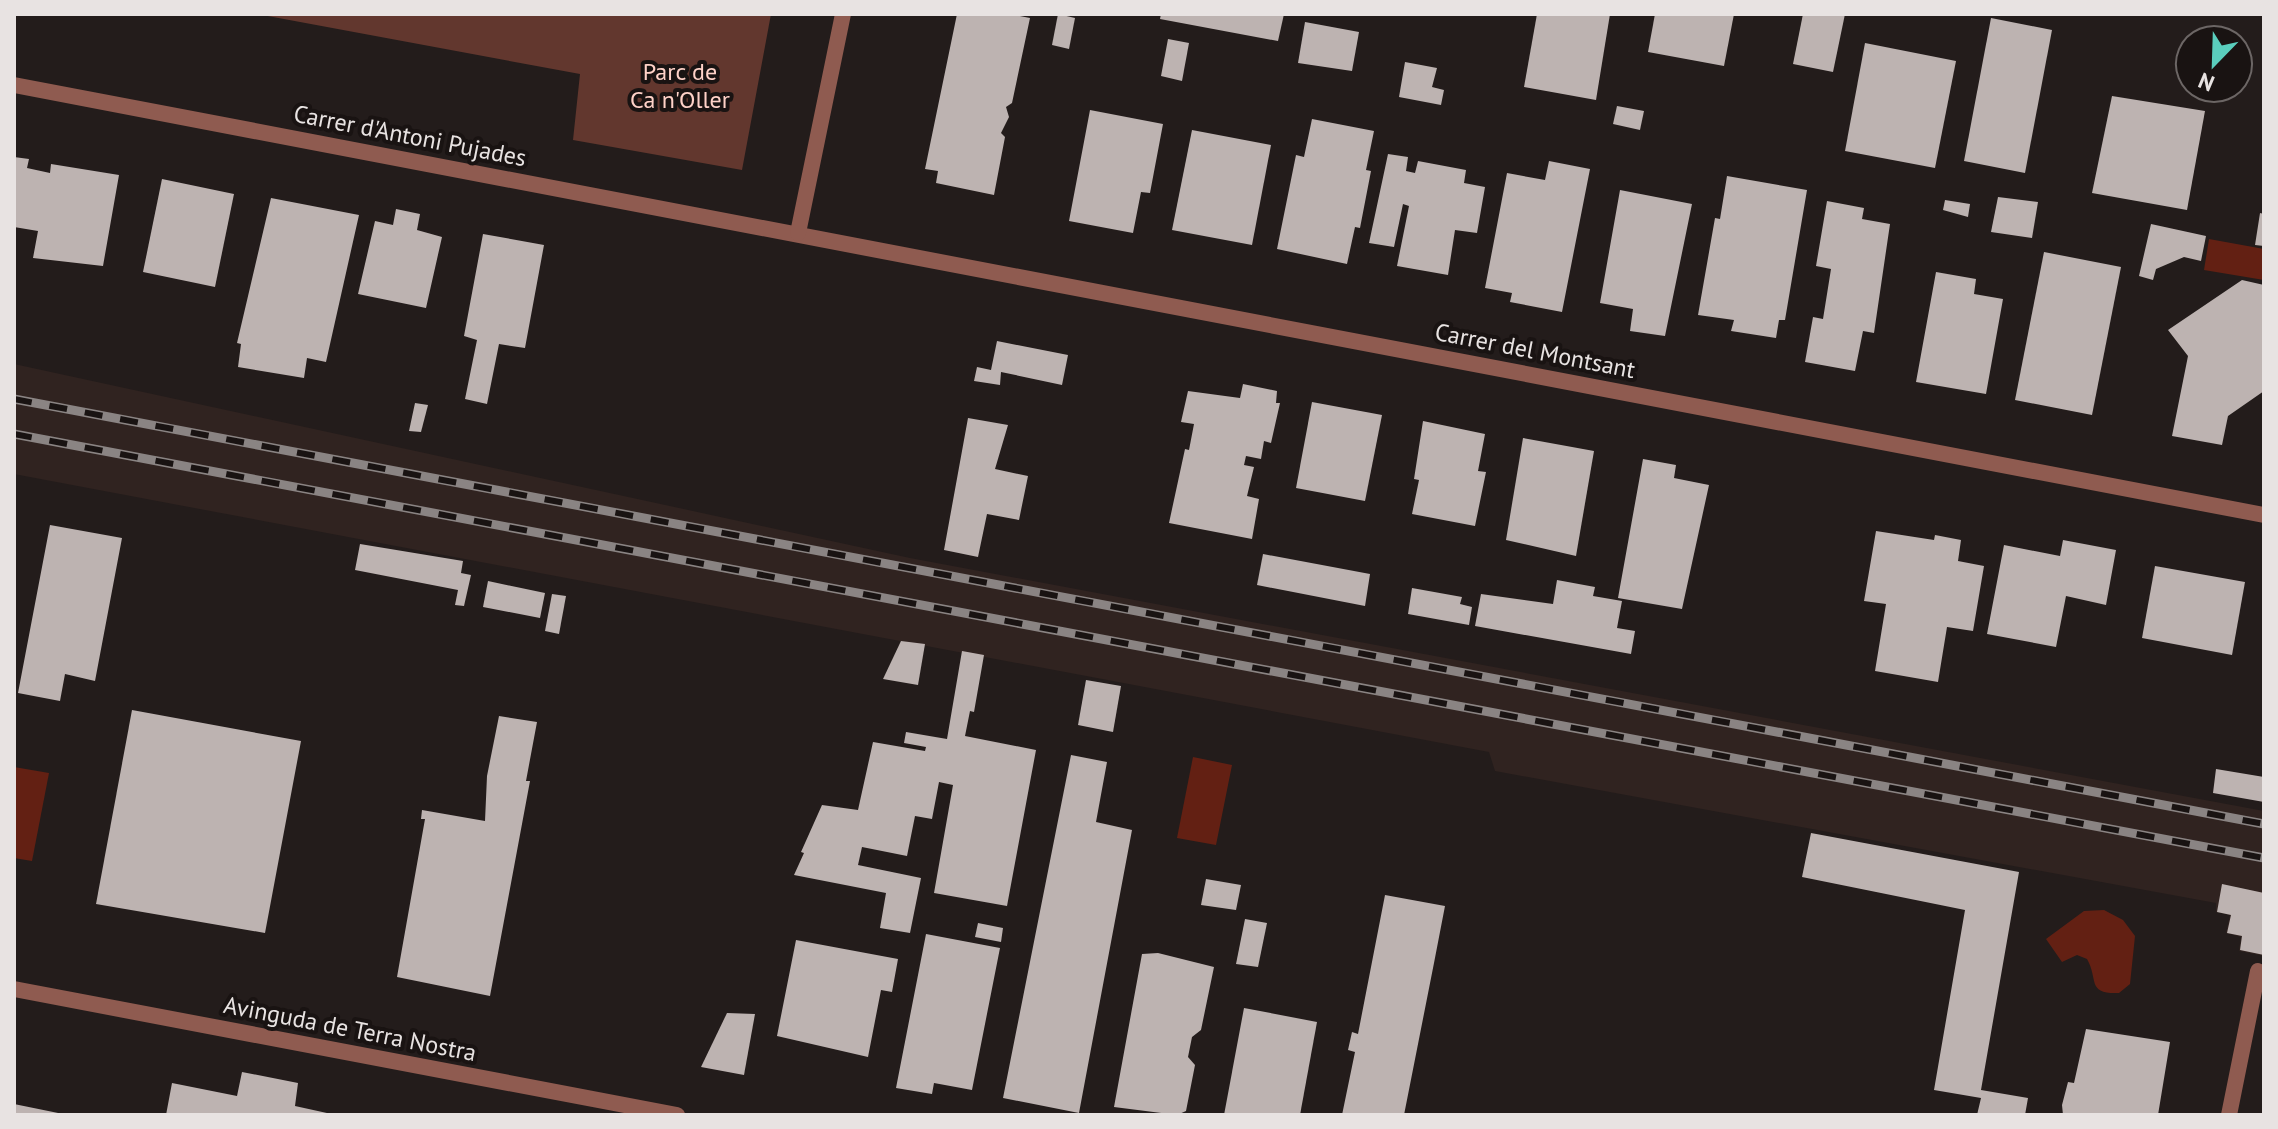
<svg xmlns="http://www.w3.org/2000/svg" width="2278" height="1129" viewBox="0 0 2278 1129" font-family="'PT Sans',sans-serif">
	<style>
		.built { fill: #302320 }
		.green { fill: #62372e }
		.water { fill: #632013 }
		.building { fill: #bdb3b1 }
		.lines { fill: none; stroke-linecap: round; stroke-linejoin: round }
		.minor { stroke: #8f5b50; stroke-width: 16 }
		.rail-casing { stroke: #8a8483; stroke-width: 9 }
		.rail { stroke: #191312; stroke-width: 6; stroke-dasharray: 18; stroke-linecap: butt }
		.labels { text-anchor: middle; stroke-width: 8; stroke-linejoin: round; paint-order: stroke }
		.park-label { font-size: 24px; fill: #ffd2c8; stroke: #191312 }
		.street-label { font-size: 24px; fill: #e8e3e2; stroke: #191312 }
	</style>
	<rect width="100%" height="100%" fill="#231c1b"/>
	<path class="built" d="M 14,364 L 910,558 L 2264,811 L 2264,956 L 2239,951 L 2241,937 L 2226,933 L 2230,915 L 2216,912 L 2216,903 L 1495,771 L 1489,752 L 14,474 Z"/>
	<path class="green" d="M 257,14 L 771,14 L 742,170 L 573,140 L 580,74 Z"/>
	<g class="water">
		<path d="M 2209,239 L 2264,249 L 2264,280 L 2204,270 Z"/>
		<path d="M 1193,757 L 1232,765 L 1216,845 L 1177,838 Z"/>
		<path d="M 14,767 L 49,773 L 32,861 L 14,858 Z"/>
		<path d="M 2104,910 L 2123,920 L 2135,936 L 2130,984 L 2119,993 C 2086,994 2099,980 2087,959 L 2077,955 L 2062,962 L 2046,939 L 2084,911 Z"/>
	</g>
	<g class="building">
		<path d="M 957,14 L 1009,14 L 1030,18 L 1012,103 L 1006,107 L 1009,117 L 1001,133 L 1005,137 L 994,195 L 936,183 L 938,171 L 925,169 Z"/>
		<path d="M 1058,14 L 1075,18 L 1069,49 L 1052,45 Z"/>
		<path d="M 1161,14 L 1284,14 L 1278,41 L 1160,19 Z"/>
		<path d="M 1537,14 L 1610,14 L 1596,100 L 1524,87 Z"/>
		<path d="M 1655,14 L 1734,14 L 1724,66 L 1648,52 Z"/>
		<path d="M 1803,14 L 1845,14 L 1833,72 L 1793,64 Z"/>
		<path d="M 1991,18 L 2052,30 L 2025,173 L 1964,161 Z"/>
		<path d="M 1305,22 L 1359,32 L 1352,71 L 1298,63 Z"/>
		<path d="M 1168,39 L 1189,43 L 1182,81 L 1161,76 Z"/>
		<path d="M 1865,43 L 1956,61 L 1935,168 L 1845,151 Z"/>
		<path d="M 1405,62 L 1437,68 L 1432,87 L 1444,90 L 1441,105 L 1399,97 Z"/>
		<path d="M 2112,96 L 2205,111 L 2187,210 L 2092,193 Z"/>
		<path d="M 1617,106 L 1644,111 L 1640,130 L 1613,124 Z"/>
		<path d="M 1090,110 L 1163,124 L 1150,193 L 1141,192 L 1133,233 L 1069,221 Z"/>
		<path d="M 1312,119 L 1374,131 L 1366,170 L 1371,171 L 1360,228 L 1355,227 L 1347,264 L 1277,249 L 1296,155 L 1304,157 Z"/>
		<path d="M 1192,130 L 1271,145 L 1252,245 L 1172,230 Z"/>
		<path d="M 1388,154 L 1408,157 L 1406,171 L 1415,173 L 1418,161 L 1466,170 L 1464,183 L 1485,187 L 1477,233 L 1455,230 L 1448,275 L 1397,266 L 1409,206 L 1403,204 L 1394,247 L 1369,243 Z"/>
		<path d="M 14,157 L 29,159 L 27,168 L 50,173 L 51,164 L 119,175 L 103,266 L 33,258 L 38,231 L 14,227 Z"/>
		<path d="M 1549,161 L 1590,169 L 1562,312 L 1510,302 L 1512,293 L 1485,288 L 1507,173 L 1545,180 Z"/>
		<path d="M 1727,176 L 1807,190 L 1785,320 L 1779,320 L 1776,338 L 1731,331 L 1734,320 L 1698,315 L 1715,218 L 1720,219 Z"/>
		<path d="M 162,179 L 234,194 L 215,287 L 143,272 Z"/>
		<path d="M 1620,190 L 1692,204 L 1665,336 L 1630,331 L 1633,309 L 1600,303 Z"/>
		<path d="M 1998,197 L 2038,202 L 2032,238 L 1991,232 Z"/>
		<path d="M 271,198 L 359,215 L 326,362 L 307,358 L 304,378 L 238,367 L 241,344 L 237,343 Z"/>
		<path d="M 1945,200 L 1970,204 L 1968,217 L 1943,210 Z"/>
		<path d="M 1827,201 L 1864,208 L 1862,219 L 1890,224 L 1874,333 L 1863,331 L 1855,371 L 1805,362 L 1813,317 L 1823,319 L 1831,269 L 1816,266 Z"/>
		<path d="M 396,209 L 420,214 L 417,230 L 442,237 L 426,308 L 358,294 L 375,221 L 393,225 Z"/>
		<path d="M 2260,213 L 2264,214 L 2264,246 L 2255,245 Z"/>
		<path d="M 2151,224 L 2206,236 L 2201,261 L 2184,257 L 2156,269 L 2153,280 L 2139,276 Z"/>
		<path d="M 483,234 L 544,245 L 525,348 L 499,344 L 487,404 L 465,399 L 477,340 L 464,336 Z"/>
		<path d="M 2044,252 L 2121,267 L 2092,415 L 2015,400 Z"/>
		<path d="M 1936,272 L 1976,279 L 1974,294 L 2003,299 L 1986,394 L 1916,382 Z"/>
		<path d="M 2242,280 L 2264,285 L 2264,391 L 2228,416 L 2222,445 L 2172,436 L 2188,356 L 2168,330 Z"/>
		<path d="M 997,341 L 1068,355 L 1062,385 L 1001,372 L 1000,385 L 974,381 L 977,367 L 991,370 Z"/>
		<path d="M 1243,384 L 1277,391 L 1276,403 L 1280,403 L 1271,443 L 1264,441 L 1261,459 L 1246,456 L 1244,465 L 1254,467 L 1247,496 L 1259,499 L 1252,539 L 1169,523 L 1185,449 L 1189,450 L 1194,424 L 1181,422 L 1188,391 L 1240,398 Z"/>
		<path d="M 1312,402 L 1382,415 L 1365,501 L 1296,488 Z"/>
		<path d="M 415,403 L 428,405 L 421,432 L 409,431 Z"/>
		<path d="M 968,418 L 1008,425 L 995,469 L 1028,476 L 1019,520 L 987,514 L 978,557 L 944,550 Z"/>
		<path d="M 1423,421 L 1485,434 L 1478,471 L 1486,472 L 1475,526 L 1412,514 L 1419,480 L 1414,479 Z"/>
		<path d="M 1523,438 L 1594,451 L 1576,556 L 1506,540 Z"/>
		<path d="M 1643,459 L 1676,465 L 1674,478 L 1709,485 L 1682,609 L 1618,598 Z"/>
		<path d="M 50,525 L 122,538 L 95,681 L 65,674 L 60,701 L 18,693 Z"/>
		<path d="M 1876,531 L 1934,540 L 1935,535 L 1961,540 L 1958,561 L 1984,566 L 1973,631 L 1947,627 L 1938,682 L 1875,671 L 1886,604 L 1864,601 Z"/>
		<path d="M 2063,540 L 2116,550 L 2106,605 L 2066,596 L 2056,647 L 1987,634 L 2004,545 L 2060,556 Z"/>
		<path d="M 360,544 L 463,561 L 461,573 L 471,575 L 464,606 L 455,605 L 458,590 L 355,570 Z"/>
		<path d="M 1263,554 L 1370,574 L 1365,606 L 1257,585 Z"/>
		<path d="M 2155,566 L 2245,582 L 2232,655 L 2142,638 Z"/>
		<path d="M 1557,580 L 1595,587 L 1593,596 L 1622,601 L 1617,628 L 1635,631 L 1631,654 L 1475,626 L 1481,594 L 1553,604 Z"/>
		<path d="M 488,581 L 545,593 L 540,618 L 483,607 Z"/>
		<path d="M 1412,588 L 1462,597 L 1460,604 L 1472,607 L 1469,625 L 1408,614 Z"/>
		<path d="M 552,594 L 566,596 L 559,634 L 545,631 Z"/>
		<path d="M 901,641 L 925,644 L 918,685 L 883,679 Z"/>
		<path d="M 962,651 L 984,655 L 974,712 L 970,711 L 965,736 L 1036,750 L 1007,906 L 934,893 L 953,785 L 939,782 L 932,819 L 915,816 L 907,856 L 862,847 L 858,865 L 921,878 L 910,933 L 880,928 L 886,893 L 794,875 L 804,853 L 801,852 L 822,805 L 858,810 L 873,742 L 925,751 L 926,747 L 904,743 L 906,732 L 947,739 Z"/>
		<path d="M 1086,680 L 1121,686 L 1113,732 L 1078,725 Z"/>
		<path d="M 132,710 L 301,741 L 265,933 L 96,904 Z"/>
		<path d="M 499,716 L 537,722 L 526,781 L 530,781 L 490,996 L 397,977 L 425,819 L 421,819 L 422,810 L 485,821 L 487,776 Z"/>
		<path d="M 1071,755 L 1107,762 L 1096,822 L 1132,830 L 1079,1113 L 1003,1098 Z"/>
		<path d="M 2216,769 L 2264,777 L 2264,802 L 2213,793 Z"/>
		<path d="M 1811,833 L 2019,872 L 1981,1090 L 2028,1098 L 2025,1115 L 1977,1115 L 1981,1098 L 1934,1090 L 1965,910 L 1802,877 Z"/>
		<path d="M 1206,879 L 1241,885 L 1236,910 L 1201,905 Z"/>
		<path d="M 2222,884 L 2264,893 L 2264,955 L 2240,950 L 2242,936 L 2227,933 L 2231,915 L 2217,912 Z"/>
		<path d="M 1385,895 L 1445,906 L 1434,963 L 1404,1115 L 1342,1115 L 1355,1052 L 1348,1050 L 1352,1032 L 1358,1034 Z"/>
		<path d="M 1245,919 L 1267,923 L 1258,967 L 1236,964 Z"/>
		<path d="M 978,923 L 1003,928 L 1001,942 L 975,937 Z"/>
		<path d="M 926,934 L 1000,948 L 972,1090 L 934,1083 L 932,1094 L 896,1088 Z"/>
		<path d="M 796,940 L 898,959 L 892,992 L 881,990 L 868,1057 L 777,1036 Z"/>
		<path d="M 1158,953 L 1214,967 L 1201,1030 L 1192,1037 L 1188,1057 L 1195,1065 L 1186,1111 L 1177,1115 L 1114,1107 L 1142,954 Z"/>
		<path d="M 1244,1008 L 1317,1022 L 1300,1115 L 1224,1115 Z"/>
		<path d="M 727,1013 L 755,1014 L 744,1075 L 701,1067 Z"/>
		<path d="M 2086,1029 L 2170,1042 L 2158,1115 L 2063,1115 L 2062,1105 L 2068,1082 L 2074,1083 Z"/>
		<path d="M 242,1072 L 298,1083 L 295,1106 L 336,1115 L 166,1115 L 172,1083 L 237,1096 Z"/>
		<path d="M 14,1104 L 63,1114 L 63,1115 L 14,1115 Z"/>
	</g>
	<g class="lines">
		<g class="minor">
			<path d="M 14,85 L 2264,515"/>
			<path d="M 798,233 L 843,14"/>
			<path d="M 14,989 L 677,1115"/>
			<path d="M 2229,1115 L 2258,971"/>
		</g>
		<g class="rail-casing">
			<g id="rail">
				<path d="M 14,399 L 2264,824"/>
				<path d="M 14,434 L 2264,858"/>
			</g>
		</g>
		<use href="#rail" class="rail"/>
	</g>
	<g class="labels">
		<g class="park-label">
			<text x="680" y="80">Parc de<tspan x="680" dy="28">Ca n'Oller</tspan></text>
		</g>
		<g class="street-label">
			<text transform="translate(410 136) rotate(11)" y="8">Carrer d'Antoni Pujades</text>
			<text transform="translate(1535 351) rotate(11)" y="8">Carrer del Montsant</text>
			<text transform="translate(350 1029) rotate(11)" y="8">Avinguda de Terra Nostra</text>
		</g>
	</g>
	<rect width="2278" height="1129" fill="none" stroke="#e8e3e2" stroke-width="32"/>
	<g transform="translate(2214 64) rotate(203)"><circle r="38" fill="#191312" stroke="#6c6665" stroke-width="2"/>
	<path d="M0-6L14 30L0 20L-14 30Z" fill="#5acebd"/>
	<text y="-12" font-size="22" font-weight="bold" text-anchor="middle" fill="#e8e3e2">N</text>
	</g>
</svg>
